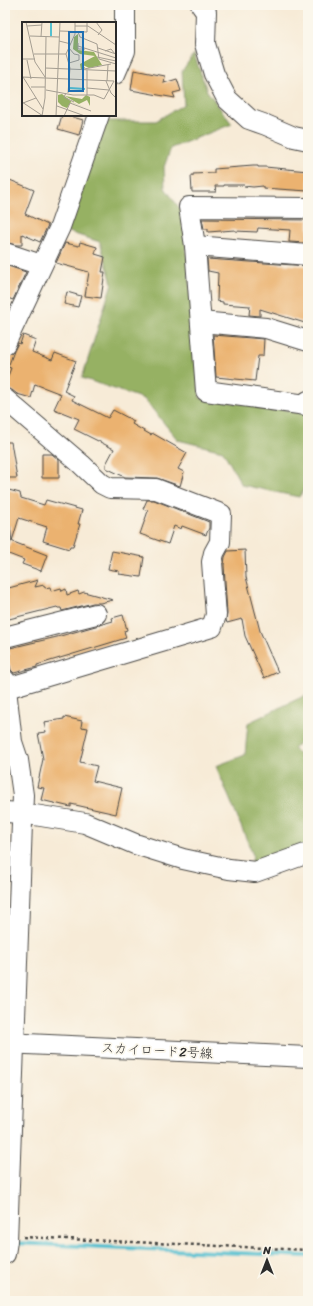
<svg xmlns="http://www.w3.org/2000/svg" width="313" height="1306" viewBox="0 0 313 1306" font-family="Sriracha,'Klee One',sans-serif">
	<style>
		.forest { fill: #96b163; stroke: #606e47 }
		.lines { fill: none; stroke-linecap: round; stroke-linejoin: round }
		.stream { stroke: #55c0d0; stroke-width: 4 }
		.building { fill: #ebb26f }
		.minor-casing { stroke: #4a4845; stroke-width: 22 }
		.path { stroke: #4a4845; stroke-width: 2.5; stroke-dasharray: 3 3; stroke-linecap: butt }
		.minor { stroke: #fff; stroke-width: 20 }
		.labels { text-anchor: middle; stroke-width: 3.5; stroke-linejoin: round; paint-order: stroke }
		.street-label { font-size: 13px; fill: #2b2b2b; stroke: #fbf7ec }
		.inset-river { fill: none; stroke: #55c0d0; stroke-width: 2 }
		.inset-road { fill: none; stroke: #a59e92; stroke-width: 1 }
		.view { fill: #1f6fb2; fill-opacity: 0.15; stroke: #1f6fb2; stroke-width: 2 }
		.inset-edge { fill: none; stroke: #2b2b2b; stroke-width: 2 }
	</style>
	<rect width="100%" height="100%" fill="#fbf7ec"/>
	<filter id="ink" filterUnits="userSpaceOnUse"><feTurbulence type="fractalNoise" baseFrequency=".025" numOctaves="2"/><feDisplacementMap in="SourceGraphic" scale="8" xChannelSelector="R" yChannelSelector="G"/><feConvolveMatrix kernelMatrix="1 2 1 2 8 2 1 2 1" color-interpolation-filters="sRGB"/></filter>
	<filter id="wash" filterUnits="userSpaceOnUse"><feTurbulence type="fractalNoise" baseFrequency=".012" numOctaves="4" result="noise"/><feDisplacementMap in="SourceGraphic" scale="16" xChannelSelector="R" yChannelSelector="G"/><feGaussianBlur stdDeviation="0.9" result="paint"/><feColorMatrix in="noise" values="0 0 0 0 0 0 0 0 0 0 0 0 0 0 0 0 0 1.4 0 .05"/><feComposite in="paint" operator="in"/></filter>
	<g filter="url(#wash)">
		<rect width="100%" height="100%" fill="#f7ebd7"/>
		<g class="forest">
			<path d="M 194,54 L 207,91 L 232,124 L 171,148 L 164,167 L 165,188 L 183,213 L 200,398 L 308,413 L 308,484 L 299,497 L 242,485 L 223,451 L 178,440 L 144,399 L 82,378 L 112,283 L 100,242 L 62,230 L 98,121 L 156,121 L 184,104 L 182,71 Z"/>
			<path d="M 308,694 L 308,744 L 300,743 L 293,749 L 308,760 L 308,839 L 306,848 L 251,866 L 253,855 L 216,766 L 245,755 L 248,723 Z"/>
		</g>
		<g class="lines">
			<path class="stream" d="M 13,1243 L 308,1256"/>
		</g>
		<g id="blocks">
			<g class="building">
				<path d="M 134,70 L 165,76 L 164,83 L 177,79 L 181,91 L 173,93 L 175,98 L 131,90 Z"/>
				<path d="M 62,115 L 66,115 L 83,120 L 79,135 L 58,129 Z"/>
				<path d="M 253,166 L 258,166 L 258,167 L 265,167 L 308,171 L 308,191 L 263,188 L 263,186 L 253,187 L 244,186 L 244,185 L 224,185 L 224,186 L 215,186 L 216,192 L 192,192 L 191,176 L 193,176 L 193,174 L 214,173 L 214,169 Z"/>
				<path d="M 5,178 L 34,190 L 25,214 L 48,225 L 40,242 L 22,234 L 22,245 L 16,245 L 5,242 Z"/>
				<path d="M 202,219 L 308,220 L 308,243 L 289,242 L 290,230 L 258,228 L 257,232 L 235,231 L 235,230 L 208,232 L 208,229 L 204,229 Z"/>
				<path d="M 80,242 L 97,247 L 95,254 L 105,257 L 102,272 L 105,272 L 101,298 L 85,296 L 89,272 L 56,263 L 65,243 L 79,246 Z"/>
				<path d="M 207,259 L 308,266 L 308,324 L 260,309 L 260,316 L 249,315 L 250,306 L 223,304 L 223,302 L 217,301 L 218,273 L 208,271 Z"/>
				<path d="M 5,265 L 26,272 L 13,300 L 5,297 Z"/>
				<path d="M 67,292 L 81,296 L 78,307 L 64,304 Z"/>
				<path d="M 23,335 L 36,340 L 32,352 L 52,360 L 55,353 L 76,361 L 64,391 L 74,396 L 72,400 L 108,418 L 113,410 L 134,421 L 132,424 L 151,435 L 152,433 L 187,453 L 178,469 L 184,472 L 180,486 L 157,478 L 125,477 L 106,468 L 106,464 L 114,449 L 74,429 L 79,419 L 54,409 L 61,394 L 35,384 L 31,398 L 17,394 L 12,390 L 5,388 L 5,384 L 11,368 L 8,367 L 14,351 L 18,343 L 20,344 Z"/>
				<path d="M 213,335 L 264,339 L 263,356 L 258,356 L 255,381 L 216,377 Z"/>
				<path d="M 5,442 L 11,442 L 17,478 L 5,478 Z"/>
				<path d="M 42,454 L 52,454 L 59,460 L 59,478 L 42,478 Z"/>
				<path d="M 5,489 L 20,493 L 21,498 L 44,505 L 46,500 L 82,510 L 78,524 L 80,524 L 73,546 L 70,546 L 69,549 L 43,541 L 47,527 L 19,518 L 12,541 L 10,526 L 5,525 L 5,512 L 8,513 Z"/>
				<path d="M 147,500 L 154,500 L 209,522 L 209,528 L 206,535 L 182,526 L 181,529 L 174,526 L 168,544 L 140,534 L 148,511 L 143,509 Z"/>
				<path d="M 11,541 L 47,555 L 41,571 L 22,564 L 24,560 L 6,553 Z"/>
				<path d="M 245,550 L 246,577 L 260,631 L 278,672 L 264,678 L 245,636 L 242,619 L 227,623 L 226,620 L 227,614 L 224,565 L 225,557 L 228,551 Z"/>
				<path d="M 112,551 L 144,557 L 141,577 L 119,574 L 119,571 L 108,569 Z"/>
				<path d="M 38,580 L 35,587 L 44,585 L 45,588 L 50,587 L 51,591 L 61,588 L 62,591 L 66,589 L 67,595 L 78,591 L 79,594 L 84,592 L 113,600 L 100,603 L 93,603 L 62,611 L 61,608 L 58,608 L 57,607 L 5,620 L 5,589 Z"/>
				<path d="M 123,615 L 127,630 L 124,631 L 126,638 L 37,665 L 37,667 L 14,673 L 11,670 L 7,655 L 10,655 L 8,649 L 10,648 L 57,637 L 113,621 L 112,618 Z"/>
				<path d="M 64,717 L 82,721 L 81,727 L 88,728 L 80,762 L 97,766 L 93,781 L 122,788 L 116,814 L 71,804 L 71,807 L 41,800 L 44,788 L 37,787 L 43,759 L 38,733 L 46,732 L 44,722 L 64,719 Z"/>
			</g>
		</g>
	</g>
	<g filter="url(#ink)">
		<use href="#blocks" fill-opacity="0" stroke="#4a4845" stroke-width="1"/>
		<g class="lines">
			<g class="minor-casing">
				<g id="minor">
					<path d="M 201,5 L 206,12 L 205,44 L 214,74 L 227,99 L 249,119 L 266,125 L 294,137 L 308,140"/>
					<path d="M 115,74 L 125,51 L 125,5"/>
					<path d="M 308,208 L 189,207 L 195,246 L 206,391 L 306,405 L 308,401"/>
					<path d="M 195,246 L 308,255"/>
					<path d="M 5,253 L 41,265"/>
					<path d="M 201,322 L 266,328 L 308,341"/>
					<path d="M 5,344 L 60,227 L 99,115"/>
					<path d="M 5,399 L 81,464 L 102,484 L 110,488 L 156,489 L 221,514 L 220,542 L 214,553 L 212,562 L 216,615 L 212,627 L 7,688"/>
					<path d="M 5,637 L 96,614"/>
					<path d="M 5,680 L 12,742 L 18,760 L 23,795 L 7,1241 L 5,1254"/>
					<path d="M 5,812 L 22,813 L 85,823 L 135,844 L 183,859 L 229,869 L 255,872 L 308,853"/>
					<path d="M 5,1043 L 308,1057"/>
				</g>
			</g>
			<path class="path" d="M 23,1237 L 308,1250"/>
			<use href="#minor" class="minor"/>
		</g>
	</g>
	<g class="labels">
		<g class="street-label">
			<text transform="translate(157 1050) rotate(3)" y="5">スカイロード2号線</text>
		</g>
	</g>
	<g transform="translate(22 22)">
		<rect width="94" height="94" fill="#f7ebd7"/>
		<path d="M 56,12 L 56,28 L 72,30 L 80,43 L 67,46 L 61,43 L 63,46 L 59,48 L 58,42 L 73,34 L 58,32 L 51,27 L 52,15 ZM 40,72 L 51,81 L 67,87 L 49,80 L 45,86 L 40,84 L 36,80 L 36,73 ZM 64,73 L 68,75 L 68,84 L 65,78 L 57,82 L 43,74 L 60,77 Z" fill="#96b163"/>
		<path class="inset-river" d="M 29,14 L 29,0M 48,66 L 63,67"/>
		<path class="inset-road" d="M 4,0 L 13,40 L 23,55M 74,0 L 80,8 L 76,13M 5,4 L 20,3M 53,4 L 66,4 L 94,23M 38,9 L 65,10 L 65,0M 56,10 L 58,15 L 75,22 L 77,37 L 94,42M 8,14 L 37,15M 19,15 L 20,0M 37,19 L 49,22M 56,21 L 56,27 L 63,27M 56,24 L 94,36M 47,26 L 52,32 L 57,33 L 57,38 L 47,41M 76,26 L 94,32M 83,29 L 89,27 L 93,32M 12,32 L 44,32M 44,32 L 48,46 L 46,71M 44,32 L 53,12 L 53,0M 75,35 L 94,39M 0,37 L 13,37M 5,38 L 9,57M 23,46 L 94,49M 62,47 L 89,42M 0,55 L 92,59 L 82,77 L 72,73 L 51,73 L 24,68M 1,55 L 21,87M 84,59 L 89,71 L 94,76M 85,59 L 86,43M 9,65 L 23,65M 65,66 L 87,68M 44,71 L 42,75 L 52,80M 65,73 L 65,48M 0,80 L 21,94M 1,81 L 14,76M 35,84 L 63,94M 20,94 L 23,76 L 24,15M 34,94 L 38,0M 42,94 L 48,81 L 69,89"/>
		<path class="view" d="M 47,10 L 61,10 L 61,69 L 47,69 Z"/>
		<rect width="94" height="94" class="inset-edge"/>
	</g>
	<rect width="313" height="1306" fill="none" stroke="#fbf7ec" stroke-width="20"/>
	<g transform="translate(267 1260)" stroke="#fbf7ec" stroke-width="3" paint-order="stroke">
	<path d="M0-3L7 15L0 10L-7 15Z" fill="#2b2b2b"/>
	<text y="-6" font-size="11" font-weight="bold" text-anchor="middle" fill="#2b2b2b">N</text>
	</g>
</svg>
